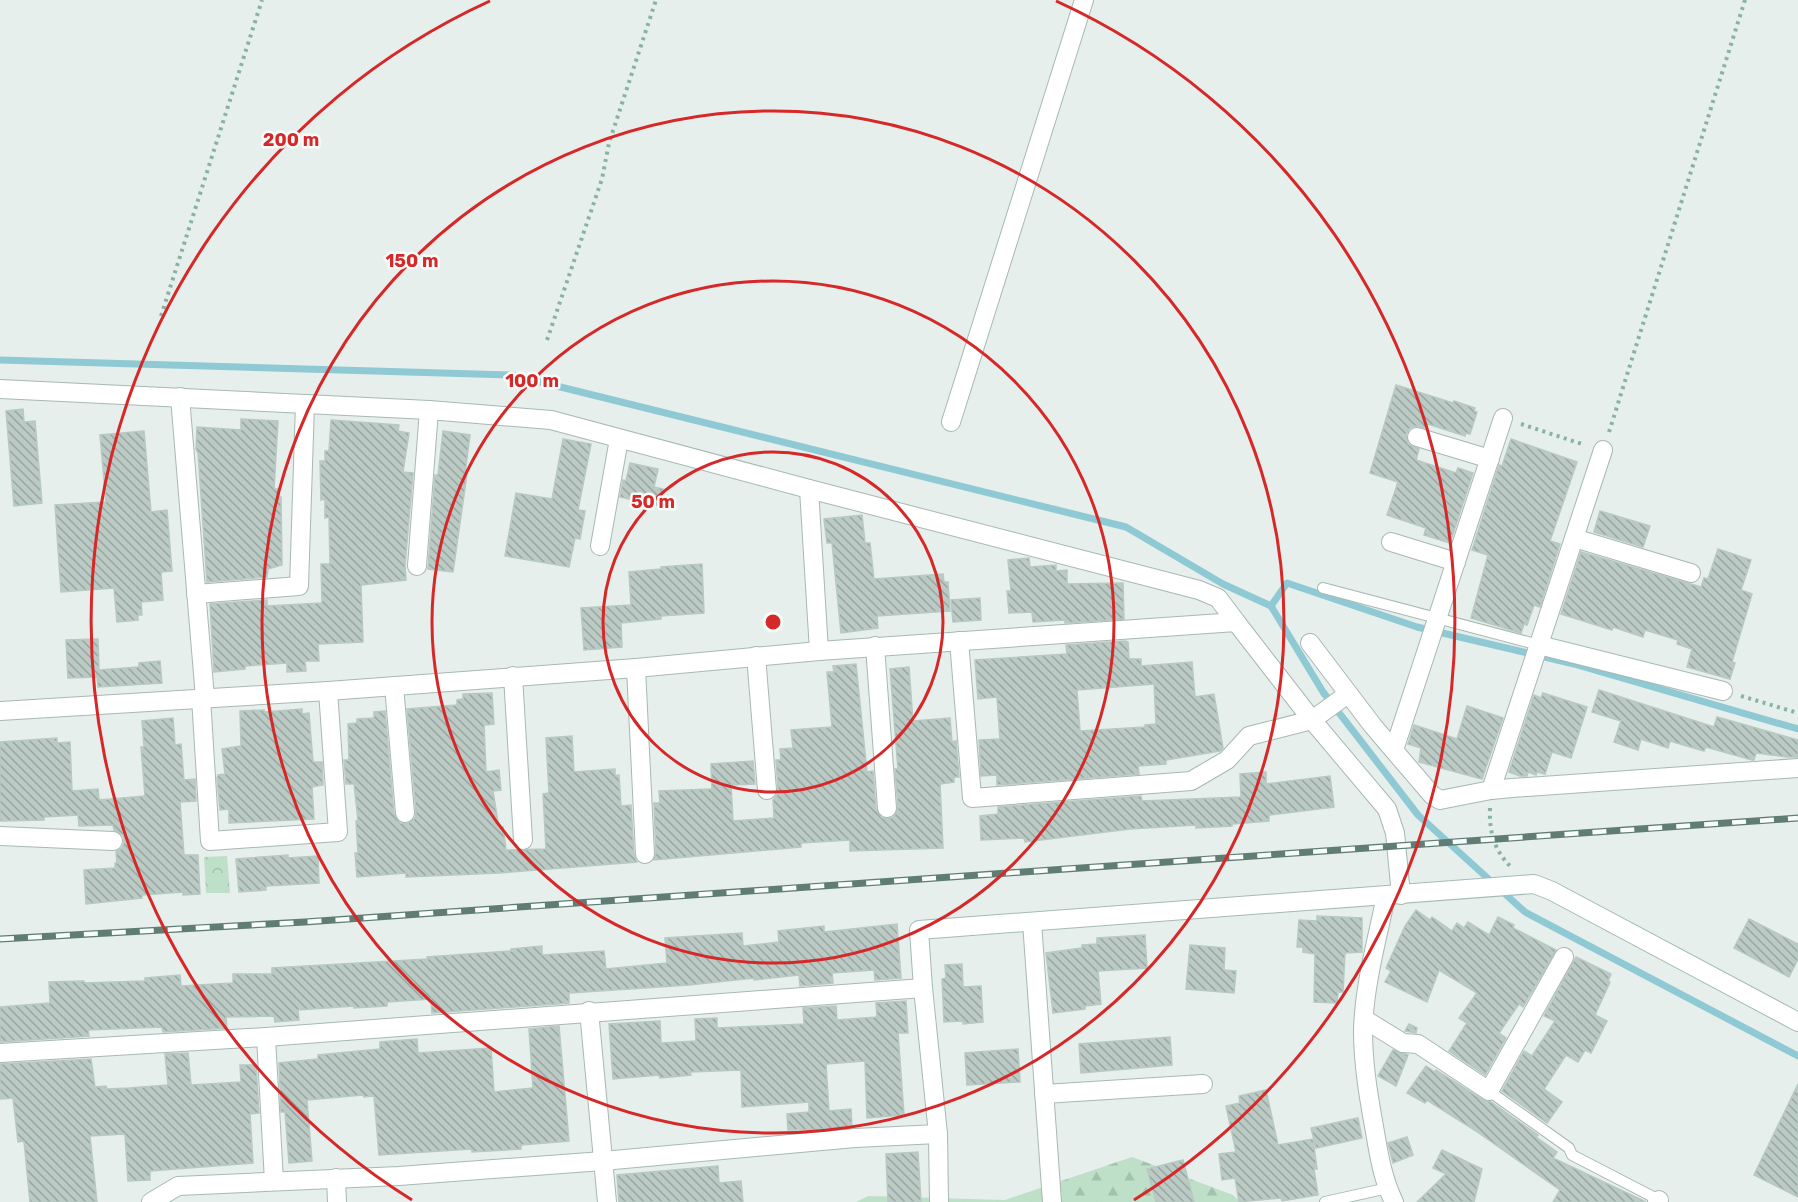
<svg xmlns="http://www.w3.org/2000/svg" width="1798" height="1202" viewBox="0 0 1798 1202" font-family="Rubik,sans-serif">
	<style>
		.forest { fill: url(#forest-firs) }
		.park { fill: url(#park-crowns) }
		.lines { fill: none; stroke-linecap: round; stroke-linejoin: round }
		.stream { stroke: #8ec9d4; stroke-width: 7 }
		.building { fill: url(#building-back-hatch); stroke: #b8c9c2; stroke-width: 1.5; fill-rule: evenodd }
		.lane-casing { stroke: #a8b8b2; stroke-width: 12 }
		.street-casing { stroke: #a8b8b2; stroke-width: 20 }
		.secondary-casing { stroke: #a4bbb3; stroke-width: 20 }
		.path { stroke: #86b3a5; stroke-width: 4; stroke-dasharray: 3 4.5; stroke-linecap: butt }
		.lane { stroke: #fff; stroke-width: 10 }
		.street { stroke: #fff; stroke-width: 18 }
		.secondary { stroke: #fff; stroke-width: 18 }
		.rail-casing { stroke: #5f7d75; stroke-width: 7 }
		.rail { stroke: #f7fbf9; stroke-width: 4.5; stroke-dasharray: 14; stroke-linecap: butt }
		.ring { fill: none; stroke: #d62828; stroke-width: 3 }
		.centre { fill: #d62828; stroke: #f7fbf9; stroke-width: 3 }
		.ring-label { font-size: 18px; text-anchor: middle; font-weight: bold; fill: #d62828; stroke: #f7fbf9; stroke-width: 5; stroke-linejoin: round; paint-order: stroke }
	</style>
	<defs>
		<pattern id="forest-firs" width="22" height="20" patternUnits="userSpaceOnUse" patternTransform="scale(1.5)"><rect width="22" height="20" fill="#bfe0c8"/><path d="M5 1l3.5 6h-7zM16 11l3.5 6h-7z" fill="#a4c1ad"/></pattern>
		<pattern id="park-crowns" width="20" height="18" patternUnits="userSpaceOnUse" patternTransform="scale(1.5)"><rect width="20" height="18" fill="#bfe0c8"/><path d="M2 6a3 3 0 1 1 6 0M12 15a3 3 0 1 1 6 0" fill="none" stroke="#a4c1ad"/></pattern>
		<pattern id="building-back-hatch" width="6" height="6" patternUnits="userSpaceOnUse" patternTransform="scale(1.5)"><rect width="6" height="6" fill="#bbcac4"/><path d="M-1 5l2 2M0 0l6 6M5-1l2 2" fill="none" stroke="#98a6a0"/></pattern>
	</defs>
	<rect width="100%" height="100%" fill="#e6efeb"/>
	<path class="forest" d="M 1132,1157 L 1233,1195 L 1240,1202 L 856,1202 L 868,1196 L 1005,1200 Z"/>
	<path class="park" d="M 227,856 L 230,893 L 206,893 L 204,857 Z"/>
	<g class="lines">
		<g class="stream">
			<path d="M 0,360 L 512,375 L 1126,527 L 1223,584 L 1271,606 L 1323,692 L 1418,815 L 1525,912 L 1798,1056"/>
			<path d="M 1271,606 L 1287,583 L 1417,627 L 1574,664 L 1798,729"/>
		</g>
	</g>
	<g class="building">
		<path d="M 1396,385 L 1453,403 L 1454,401 L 1475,408 L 1474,411 L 1477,412 L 1470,434 L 1466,433 L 1465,436 L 1428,424 L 1426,428 L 1414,426 L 1409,429 L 1406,434 L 1408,444 L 1419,449 L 1416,460 L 1456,473 L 1458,468 L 1473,473 L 1450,543 L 1424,535 L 1426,528 L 1387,515 L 1398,482 L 1370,473 Z"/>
		<path d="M 23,409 L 24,422 L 35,421 L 42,503 L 14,506 L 6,411 Z"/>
		<path d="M 241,419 L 278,421 L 274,489 L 279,489 L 279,497 L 281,497 L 282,565 L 268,569 L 267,577 L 207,582 L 198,453 L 196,449 L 197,427 L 241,430 Z"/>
		<path d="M 331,420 L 399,425 L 398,431 L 409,433 L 403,472 L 413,473 L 405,566 L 406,580 L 361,585 L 363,642 L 318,644 L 319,661 L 305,661 L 306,671 L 287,672 L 287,663 L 245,666 L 245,669 L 214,672 L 210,604 L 267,600 L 267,606 L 322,603 L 321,564 L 330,564 L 329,517 L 325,518 L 325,499 L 321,500 L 320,461 L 325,461 L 325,451 L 329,451 Z"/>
		<path d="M 144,431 L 151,512 L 167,510 L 172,571 L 161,572 L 163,600 L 141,602 L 142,615 L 138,615 L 138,620 L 117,622 L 114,588 L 61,592 L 55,505 L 106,502 L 100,435 Z"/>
		<path d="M 443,431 L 470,435 L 465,474 L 467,474 L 453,572 L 428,569 L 435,475 L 438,475 Z"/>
		<path d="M 563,439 L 591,444 L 578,510 L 585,511 L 580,539 L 575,538 L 569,567 L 505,556 L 516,493 L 552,499 Z"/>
		<path d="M 1511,439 L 1577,462 L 1550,541 L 1560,544 L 1540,607 L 1534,605 L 1527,625 L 1524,624 L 1521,633 L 1471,618 L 1488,555 L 1472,550 L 1499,465 L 1502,466 Z"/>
		<path d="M 630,463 L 658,469 L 654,487 L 663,489 L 660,506 L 620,497 L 623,480 L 626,481 Z"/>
		<path d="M 1600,511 L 1650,526 L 1643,547 L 1594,532 Z"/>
		<path d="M 862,515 L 865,543 L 870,543 L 874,579 L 943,574 L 944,582 L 948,582 L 950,611 L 877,616 L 878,628 L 841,633 L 832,543 L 827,543 L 824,519 Z"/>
		<path d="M 1718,549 L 1751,560 L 1741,590 L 1752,594 L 1732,662 L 1735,663 L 1730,679 L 1687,667 L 1692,649 L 1677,644 L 1678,640 L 1645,630 L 1643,637 L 1613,627 L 1612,630 L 1561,614 L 1581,552 L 1701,587 L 1704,578 L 1708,579 Z"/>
		<path d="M 1029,558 L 1030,567 L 1056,565 L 1056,571 L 1067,570 L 1067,584 L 1123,583 L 1124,619 L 1065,623 L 1065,620 L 1033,622 L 1032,612 L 1009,613 L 1007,591 L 1011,591 L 1008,560 Z"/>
		<path d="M 702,564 L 704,613 L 661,616 L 661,619 L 621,623 L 622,647 L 584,650 L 581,608 L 631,605 L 629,572 L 661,569 L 661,567 Z"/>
		<path d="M 980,598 L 981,620 L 953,622 L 951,600 Z"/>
		<path d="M 98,639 L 99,670 L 139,667 L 139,663 L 160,661 L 162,683 L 98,687 L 97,677 L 68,678 L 66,640 Z"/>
		<path d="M 1125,641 L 1128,642 L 1129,659 L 1141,659 L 1141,666 L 1192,662 L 1195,697 L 1214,694 L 1223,748 L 1220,751 L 1166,760 L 1166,764 L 1138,766 L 1139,774 L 997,785 L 997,775 L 981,776 L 979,740 L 1000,739 L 997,697 L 978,699 L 975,660 L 1067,654 L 1066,645 ZM 1154,684 L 1156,724 L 1145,725 L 1145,727 L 1080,731 L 1077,690 Z"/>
		<path d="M 856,664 L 867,772 L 873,771 L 876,809 L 882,818 L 893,818 L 898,808 L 895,769 L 898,769 L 890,669 L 909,667 L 913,721 L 950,718 L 952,742 L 956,741 L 959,777 L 954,777 L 954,782 L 940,784 L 943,848 L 850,851 L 850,840 L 801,843 L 801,847 L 654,860 L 656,853 L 654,803 L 660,803 L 659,791 L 712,789 L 711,764 L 753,761 L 755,784 L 731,785 L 733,821 L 774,818 L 773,800 L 777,795 L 778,789 L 776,760 L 781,760 L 780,749 L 793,748 L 791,730 L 832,727 L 827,672 L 834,672 L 833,666 Z"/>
		<path d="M 1599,690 L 1714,727 L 1717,717 L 1798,740 L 1798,757 L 1787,757 L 1756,753 L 1754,760 L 1752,760 L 1706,747 L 1704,751 L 1670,741 L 1668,748 L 1641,739 L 1638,750 L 1614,742 L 1621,721 L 1592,712 Z"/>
		<path d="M 492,693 L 494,724 L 484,725 L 486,772 L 499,770 L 501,790 L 493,791 L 499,828 L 503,827 L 506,850 L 546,849 L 543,794 L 549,793 L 546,738 L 572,736 L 574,772 L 615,769 L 615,776 L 619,775 L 621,806 L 631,805 L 634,855 L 637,862 L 499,873 L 406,877 L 406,873 L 357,877 L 355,853 L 358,853 L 356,821 L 358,821 L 354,784 L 346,784 L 344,760 L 349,760 L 348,724 L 357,723 L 357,719 L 374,718 L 374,712 L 385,711 L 394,814 L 400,823 L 407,824 L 415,818 L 416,812 L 407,709 L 457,705 L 457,700 L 463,699 L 463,694 Z"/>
		<path d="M 1543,693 L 1587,707 L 1571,758 L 1552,752 L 1545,774 L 1537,772 L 1536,775 L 1528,772 L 1527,776 L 1520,776 L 1509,772 L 1534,695 L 1541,698 Z"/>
		<path d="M 1467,706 L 1503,718 L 1482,779 L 1419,762 L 1421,748 L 1408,744 L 1414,725 L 1457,739 Z"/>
		<path d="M 302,709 L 302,714 L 309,713 L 313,762 L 322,762 L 323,785 L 312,787 L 314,819 L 229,823 L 229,809 L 220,810 L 217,778 L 218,775 L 225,774 L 222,749 L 241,746 L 240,711 L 264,710 L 264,712 Z"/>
		<path d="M 173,718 L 175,745 L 181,744 L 184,780 L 195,779 L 196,801 L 180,802 L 184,855 L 198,855 L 200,894 L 183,895 L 183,892 L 142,895 L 142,898 L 86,904 L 84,870 L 115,868 L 115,863 L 117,863 L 116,852 L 122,848 L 124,842 L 123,835 L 114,830 L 113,825 L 79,826 L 78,815 L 44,817 L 44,820 L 0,821 L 0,742 L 57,738 L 57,743 L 70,742 L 72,791 L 98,789 L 99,800 L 145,796 L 141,747 L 144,747 L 142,721 Z"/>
		<path d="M 1266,772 L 1266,784 L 1330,776 L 1334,807 L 1269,815 L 1269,821 L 1232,824 L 1232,826 L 1196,828 L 1196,825 L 1130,829 L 1025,842 L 1024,838 L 981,840 L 980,816 L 998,814 L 998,807 L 1141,796 L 1142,801 L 1241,797 L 1240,774 Z"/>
		<path d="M 288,855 L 288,858 L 318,856 L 319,883 L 266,886 L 266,890 L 239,892 L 236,859 Z"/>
		<path d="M 1416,910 L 1430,920 L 1432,917 L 1452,931 L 1457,923 L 1464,928 L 1468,922 L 1489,935 L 1498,917 L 1514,925 L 1513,928 L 1556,950 L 1523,1007 L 1519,1004 L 1499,1033 L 1506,1038 L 1485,1075 L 1449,1051 L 1467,1023 L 1459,1018 L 1477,993 L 1439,970 L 1427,1002 L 1385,982 L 1391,971 L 1386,968 L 1405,926 Z"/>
		<path d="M 1317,916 L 1362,918 L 1362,952 L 1345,953 L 1343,992 L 1338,992 L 1337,1003 L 1314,1002 L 1315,954 L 1303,952 L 1303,947 L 1297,947 L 1299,920 L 1317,921 Z"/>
		<path d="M 1749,919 L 1798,944 L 1798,959 L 1789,977 L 1734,948 Z"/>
		<path d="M 897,924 L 901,978 L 875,980 L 874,970 L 832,973 L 833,983 L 800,986 L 799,975 L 754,980 L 754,978 L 689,985 L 569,993 L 569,1003 L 432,1013 L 431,999 L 387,1002 L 387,1006 L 354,1008 L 354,1006 L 298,1010 L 299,1020 L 275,1022 L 274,1016 L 226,1017 L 227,1028 L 163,1032 L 162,1027 L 88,1030 L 89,1036 L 0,1042 L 0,1007 L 50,1003 L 49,982 L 84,981 L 84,983 L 145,981 L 145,978 L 180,975 L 181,986 L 233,983 L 233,974 L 272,974 L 272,968 L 428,959 L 427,957 L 511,951 L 511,949 L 542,946 L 542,955 L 604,951 L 606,969 L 667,963 L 665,938 L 742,933 L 743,946 L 779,942 L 778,931 L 824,926 L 824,932 Z"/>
		<path d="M 1145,935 L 1147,968 L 1098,971 L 1101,1004 L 1085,1006 L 1085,1009 L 1053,1013 L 1046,953 L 1082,948 L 1082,945 L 1097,944 L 1097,938 Z"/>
		<path d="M 1190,945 L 1225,948 L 1224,970 L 1236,971 L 1234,993 L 1186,989 Z"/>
		<path d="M 1576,957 L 1611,974 L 1608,981 L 1610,982 L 1595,1015 L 1607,1021 L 1591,1053 L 1585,1050 L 1578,1062 L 1566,1055 L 1544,1089 L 1562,1102 L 1547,1123 L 1502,1091 L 1524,1051 L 1532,1056 L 1555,1021 L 1544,1016 Z"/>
		<path d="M 962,964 L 963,987 L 981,986 L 983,1022 L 963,1024 L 963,1021 L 944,1022 L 942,979 L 946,978 L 945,965 Z"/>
		<path d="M 906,1001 L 908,1033 L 898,1033 L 904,1115 L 867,1118 L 865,1061 L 826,1064 L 829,1111 L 851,1109 L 852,1127 L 835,1129 L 788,1130 L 787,1114 L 809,1112 L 809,1102 L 742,1107 L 741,1070 L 690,1072 L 691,1075 L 660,1078 L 659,1075 L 613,1079 L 609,1024 L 660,1021 L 661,1043 L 696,1041 L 695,1019 L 717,1018 L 717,1028 L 804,1024 L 803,1008 L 836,1006 L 837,1020 L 877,1017 L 876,1003 Z"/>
		<path d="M 1409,1024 L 1417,1028 L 1416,1033 L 1405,1031 Z"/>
		<path d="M 559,1026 L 569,1141 L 521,1145 L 521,1149 L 472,1152 L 472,1149 L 379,1155 L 374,1096 L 364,1097 L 363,1095 L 307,1100 L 312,1161 L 289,1163 L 285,1112 L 281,1112 L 279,1063 L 318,1059 L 318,1055 L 380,1049 L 380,1042 L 417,1039 L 418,1053 L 491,1048 L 494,1092 L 533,1088 L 529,1029 Z"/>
		<path d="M 1170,1037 L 1172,1065 L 1081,1073 L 1079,1044 Z"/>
		<path d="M 1018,1049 L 1020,1082 L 967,1085 L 965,1053 Z"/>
		<path d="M 1393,1050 L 1408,1055 L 1396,1086 L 1378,1076 Z"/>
		<path d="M 188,1053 L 191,1085 L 241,1082 L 240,1065 L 256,1065 L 259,1113 L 250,1114 L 253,1163 L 150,1171 L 150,1180 L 128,1181 L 125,1134 L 90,1136 L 97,1202 L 30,1202 L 24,1141 L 18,1142 L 13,1098 L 0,1099 L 0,1064 L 91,1059 L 95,1087 L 106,1086 L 107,1089 L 129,1088 L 168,1085 L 165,1054 Z"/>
		<path d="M 1426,1066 L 1435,1072 L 1436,1070 L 1483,1100 L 1491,1102 L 1538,1135 L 1536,1137 L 1557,1152 L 1553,1158 L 1646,1202 L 1553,1202 L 1560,1190 L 1476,1131 L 1427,1100 L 1425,1103 L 1407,1093 Z"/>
		<path d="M 1798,1084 L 1798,1197 L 1754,1175 Z"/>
		<path d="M 1266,1090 L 1278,1145 L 1313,1139 L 1317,1169 L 1314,1169 L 1318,1195 L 1282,1201 L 1281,1198 L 1239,1202 L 1235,1178 L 1222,1180 L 1219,1154 L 1236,1152 L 1226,1106 L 1240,1103 L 1239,1096 Z"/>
		<path d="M 1358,1118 L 1362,1138 L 1316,1148 L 1311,1128 Z"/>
		<path d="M 1407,1137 L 1413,1155 L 1393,1163 L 1388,1143 Z"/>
		<path d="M 1442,1150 L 1482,1169 L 1474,1202 L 1417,1202 L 1446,1174 L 1433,1168 Z"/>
		<path d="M 918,1152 L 921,1202 L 888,1202 L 886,1154 Z"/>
		<path d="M 1183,1160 L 1194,1202 L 1156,1202 L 1147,1169 Z"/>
		<path d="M 718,1166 L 719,1183 L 741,1181 L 743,1202 L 619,1202 L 617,1175 Z"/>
	</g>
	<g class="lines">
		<g class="lane-casing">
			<g id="lane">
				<path d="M 1323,588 L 1539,645"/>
				<path d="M 1489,1091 L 1569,1148 L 1572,1155 L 1661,1201"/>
				<path d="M 1325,1202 L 1388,1188"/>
			</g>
		</g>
		<g class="street-casing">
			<g id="street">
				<path d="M 0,389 L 429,410 L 551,420 L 809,489"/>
				<path d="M 180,397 L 205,698"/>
				<path d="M 951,422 L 1084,0"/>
				<path d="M 1417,437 L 1490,459"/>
				<path d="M 1574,538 L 1691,573"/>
				<path d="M 1391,542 L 1456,562"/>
				<path d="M 600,546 L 619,439"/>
				<path d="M 417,566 L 429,410"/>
				<path d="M 196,594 L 299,586 L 305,404"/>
				<path d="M 959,641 L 972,798 L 1191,781 L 1227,760 L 1249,736 L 1312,720 L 1348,694"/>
				<path d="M 1310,643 L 1373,726 L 1432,795 L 1440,800 L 1491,790 L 1512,788 L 1798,768"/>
				<path d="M 1539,645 L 1723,691"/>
				<path d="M 875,646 L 887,808"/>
				<path d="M 819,651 L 809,489 L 1199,590 L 1218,598 L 1236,622"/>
				<path d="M 756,656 L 767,790"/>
				<path d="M 636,668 L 645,854"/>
				<path d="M 513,676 L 523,840"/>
				<path d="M 394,686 L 405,813"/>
				<path d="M 201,698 L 210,841 L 338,832 L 328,691"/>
				<path d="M 0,711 L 328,691 L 636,668 L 819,651 L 1236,622 L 1312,720 L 1387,809 L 1395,833 L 1401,895"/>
				<path d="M 1394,750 L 1503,418"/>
				<path d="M 1491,790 L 1603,450"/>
				<path d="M 0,836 L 113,841"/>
				<path d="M 1386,896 C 1377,940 1364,986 1363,1031 C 1363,1065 1369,1099 1375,1132 C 1379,1156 1383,1180 1394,1202"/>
				<path d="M 1032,922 L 1052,1202"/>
				<path d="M 589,1011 L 607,1202"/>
				<path d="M 1364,1019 L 1403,1043 L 1418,1044 L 1489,1091 L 1564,957"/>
				<path d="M 266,1037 L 274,1181"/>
				<path d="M 0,1053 L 266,1037 L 923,988"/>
				<path d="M 1044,1094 L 1203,1084"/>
				<path d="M 938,1134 L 939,1202"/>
				<path d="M 336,1178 L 337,1202"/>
				<path d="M 1657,1202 L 1659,1200"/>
			</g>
		</g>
		<g class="secondary-casing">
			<path id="secondary" d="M 151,1202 L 178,1186 L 399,1176 L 603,1161 L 855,1138 L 938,1134 L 923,988 L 919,930 L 1534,884 L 1552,891 L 1798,1022"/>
		</g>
		<g class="path">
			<path d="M 161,316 L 262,0"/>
			<path d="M 547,340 L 602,179 L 609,143 L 656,0"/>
			<path d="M 1521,424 L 1585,445"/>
			<path d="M 1609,432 L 1745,0"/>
			<path d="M 1741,696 L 1798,713"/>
			<path d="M 1490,808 C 1489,832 1494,850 1511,867"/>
		</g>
		<use href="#lane" class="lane"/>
		<use href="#street" class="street"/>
		<use href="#secondary" class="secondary"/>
		<g class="rail-casing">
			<path id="rail" d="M 0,939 L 305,922 L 1798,818"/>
		</g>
		<use href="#rail" class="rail"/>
	</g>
	<g class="ring">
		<circle cx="773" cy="622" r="170"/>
		<circle cx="773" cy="622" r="341"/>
		<circle cx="773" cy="622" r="511"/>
		<path d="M412 1200A682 682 0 0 1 490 1M1056 1A682 682 0 0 1 1134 1200"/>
	</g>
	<circle cx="773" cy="622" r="9" class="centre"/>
	<g class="ring-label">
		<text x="291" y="146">200 m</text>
		<text x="412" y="267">150 m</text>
		<text x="532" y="387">100 m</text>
		<text x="653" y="508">50 m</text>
	</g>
</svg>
